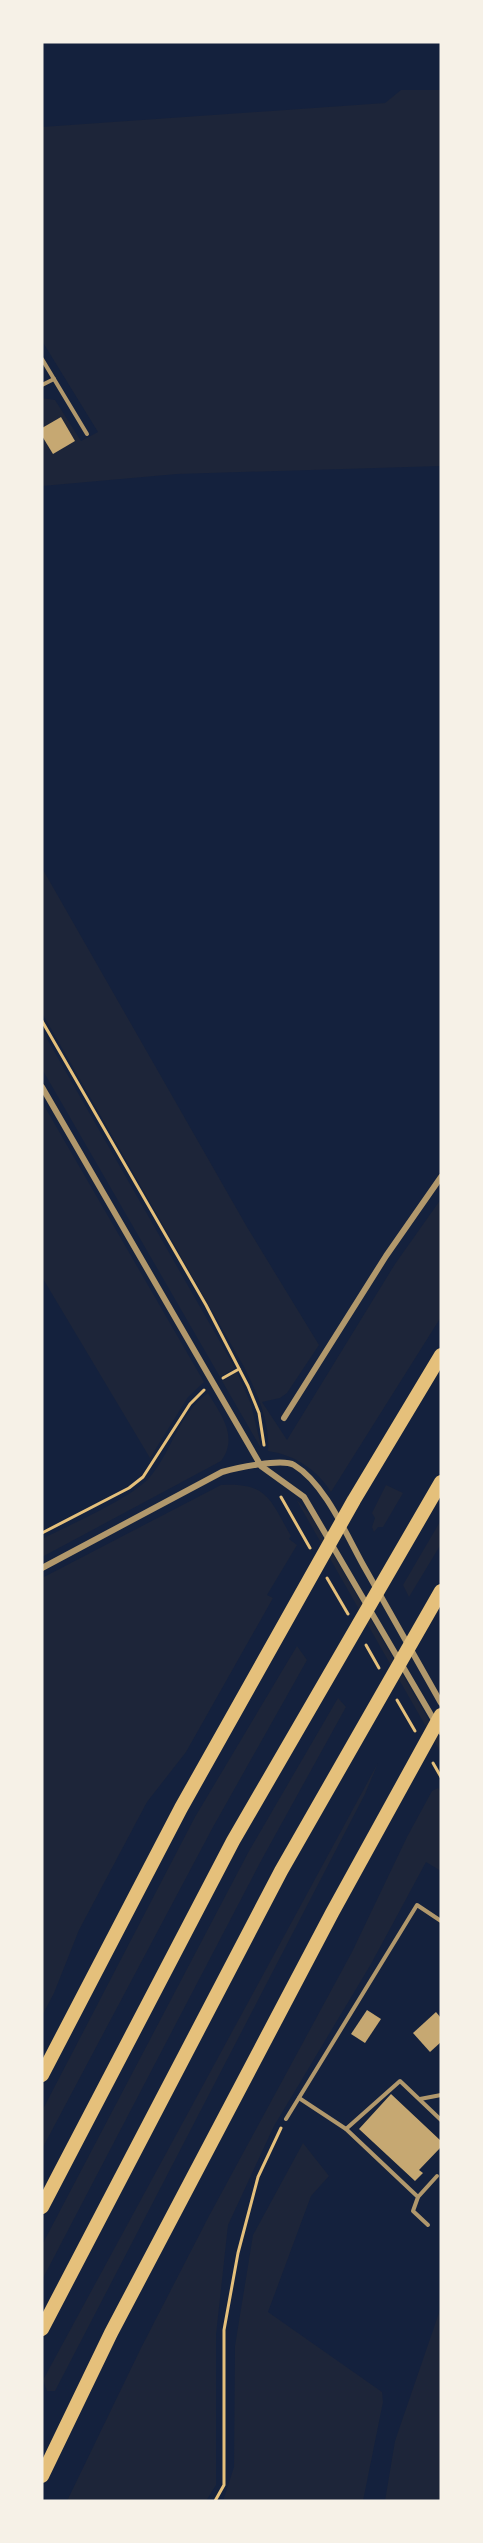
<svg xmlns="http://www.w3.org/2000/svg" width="483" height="2543" viewBox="0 0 483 2543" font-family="'Source Sans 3',sans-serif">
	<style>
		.green { fill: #1d2539 }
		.building { fill: #c6a872 }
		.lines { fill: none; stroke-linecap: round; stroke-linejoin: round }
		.path { stroke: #e5c07b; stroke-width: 3 }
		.service { stroke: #b1986c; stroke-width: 4 }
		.minor { stroke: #b1986c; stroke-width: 6 }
		.trunk { stroke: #e5c07b; stroke-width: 14 }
		.motorway { stroke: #e5c07b; stroke-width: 14 }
	</style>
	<rect width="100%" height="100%" fill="#14213d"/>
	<g class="green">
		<path d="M 401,90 L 441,90 L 441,466 L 177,474 L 42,486 L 42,398 L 55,400 L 81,441 L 98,432 L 42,341 L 42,127 L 385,103 Z"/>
		<path d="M 42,868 L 247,1227 L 319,1345 L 287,1393 L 280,1398 L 262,1402 L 287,1440 L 395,1264 L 441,1199 L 441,1317 L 331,1492 C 318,1471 296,1455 268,1451 C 270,1421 257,1393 244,1367 L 42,1013 Z"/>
		<path d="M 42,1030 L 235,1368 L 220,1377 L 42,1069 Z"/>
		<path d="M 42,1102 L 204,1382 L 188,1397 L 150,1458 L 42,1277 Z"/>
		<path d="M 237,1372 L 251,1404 L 262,1450 L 222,1381 Z"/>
		<path d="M 208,1393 C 221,1415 239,1437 221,1461 L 42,1557 L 42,1539 C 69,1525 132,1498 150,1477 C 172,1451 179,1413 208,1393 Z"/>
		<path d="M 221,1485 C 268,1482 270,1500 291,1536 L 289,1539 L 297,1545 L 267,1595 L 273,1598 L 186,1752 L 147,1802 L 79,1930 L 54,1993 L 42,2016 L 42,1578 Z"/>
		<path d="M 386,1485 L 403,1493 L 383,1527 L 378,1527 L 374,1532 L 372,1527 L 375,1518 L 372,1513 Z"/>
		<path d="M 296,1499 L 311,1516 L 441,1741 L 441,1753 Z"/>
		<path d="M 441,1520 L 441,1544 L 409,1597 L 403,1585 Z"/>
		<path d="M 297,1646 L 307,1660 L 213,1827 L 42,2149 L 42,2111 L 195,1817 Z"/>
		<path d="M 338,1698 L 346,1707 L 262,1859 L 42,2280 L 42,2245 L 249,1851 Z"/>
		<path d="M 378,1763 L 365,1794 L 55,2391 L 47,2391 L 43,2380 Z"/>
		<path d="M 438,1788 L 441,1792 L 441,1871 L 426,1862 L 371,1964 L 274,2126 L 228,2225 L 216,2335 L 216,2485 L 206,2501 L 67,2501 L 141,2348 L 209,2216 L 352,1952 L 407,1837 L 432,1791 Z"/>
		<path d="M 303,2143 L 329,2176 L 311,2196 L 268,2312 L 382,2392 L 383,2402 L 363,2501 L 223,2501 L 234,2467 L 235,2346 L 253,2235 Z"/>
		<path d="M 441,2307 L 441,2501 L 385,2501 L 395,2441 Z"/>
	</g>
	<g class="building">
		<path d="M 61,417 L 75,441 L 53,454 L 42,436 L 42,428 Z"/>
		<path d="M 367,2010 L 381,2019 L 365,2043 L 351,2034 Z"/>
		<path d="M 436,2012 L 441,2018 L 441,2042 L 430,2052 L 413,2033 Z"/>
		<path d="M 391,2094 L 441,2141 L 441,2147 L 419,2170 L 423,2173 L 415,2181 L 359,2129 Z"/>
	</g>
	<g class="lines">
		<g class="path">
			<path d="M 42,1021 L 206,1305 L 248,1386 L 259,1413 L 264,1445"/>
			<path d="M 223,1378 L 239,1369"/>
			<path d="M 281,1497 L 310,1548"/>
			<path d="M 42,1533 L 129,1488 L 143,1477 L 190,1404 L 204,1390"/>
			<path d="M 327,1578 L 348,1614"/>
			<path d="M 366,1645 L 379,1668"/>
			<path d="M 397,1700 L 415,1731"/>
			<path d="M 433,1763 L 441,1777"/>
			<path d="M 215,2501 L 224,2485 L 224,2330 L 238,2253 L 258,2177 L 281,2128"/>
		</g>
		<g class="service">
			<path d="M 42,359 L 87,434"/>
			<path d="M 42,385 L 54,379"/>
			<path d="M 299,2098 L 346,2129 L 418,2197 L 413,2211 L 428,2225"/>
			<path d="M 420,2099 L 441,2095"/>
			<path d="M 286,2119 L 417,1905 L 441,1921"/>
			<path d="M 346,2129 L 400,2081 L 441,2120"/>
			<path d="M 418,2197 L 437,2176"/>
		</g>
		<g class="minor">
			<path d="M 42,1087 L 261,1466 L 304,1497 L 441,1732"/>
			<path d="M 284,1418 L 386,1256 L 441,1177"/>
			<path d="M 42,1568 L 222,1472 C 236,1468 282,1458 294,1465 C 326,1484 348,1539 366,1570 C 391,1615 416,1659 441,1703"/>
		</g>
		<path class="trunk" d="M 42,2075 L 181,1808 L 354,1500 L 441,1355"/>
		<g class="motorway">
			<path d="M 42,2207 L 233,1841 L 441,1482"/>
			<path d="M 42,2329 L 281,1871 L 441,1591"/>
			<path d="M 42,2476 L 111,2333 L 332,1913 L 441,1715"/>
		</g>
	</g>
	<rect width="483" height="2543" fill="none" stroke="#f6f1e7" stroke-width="87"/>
</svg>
